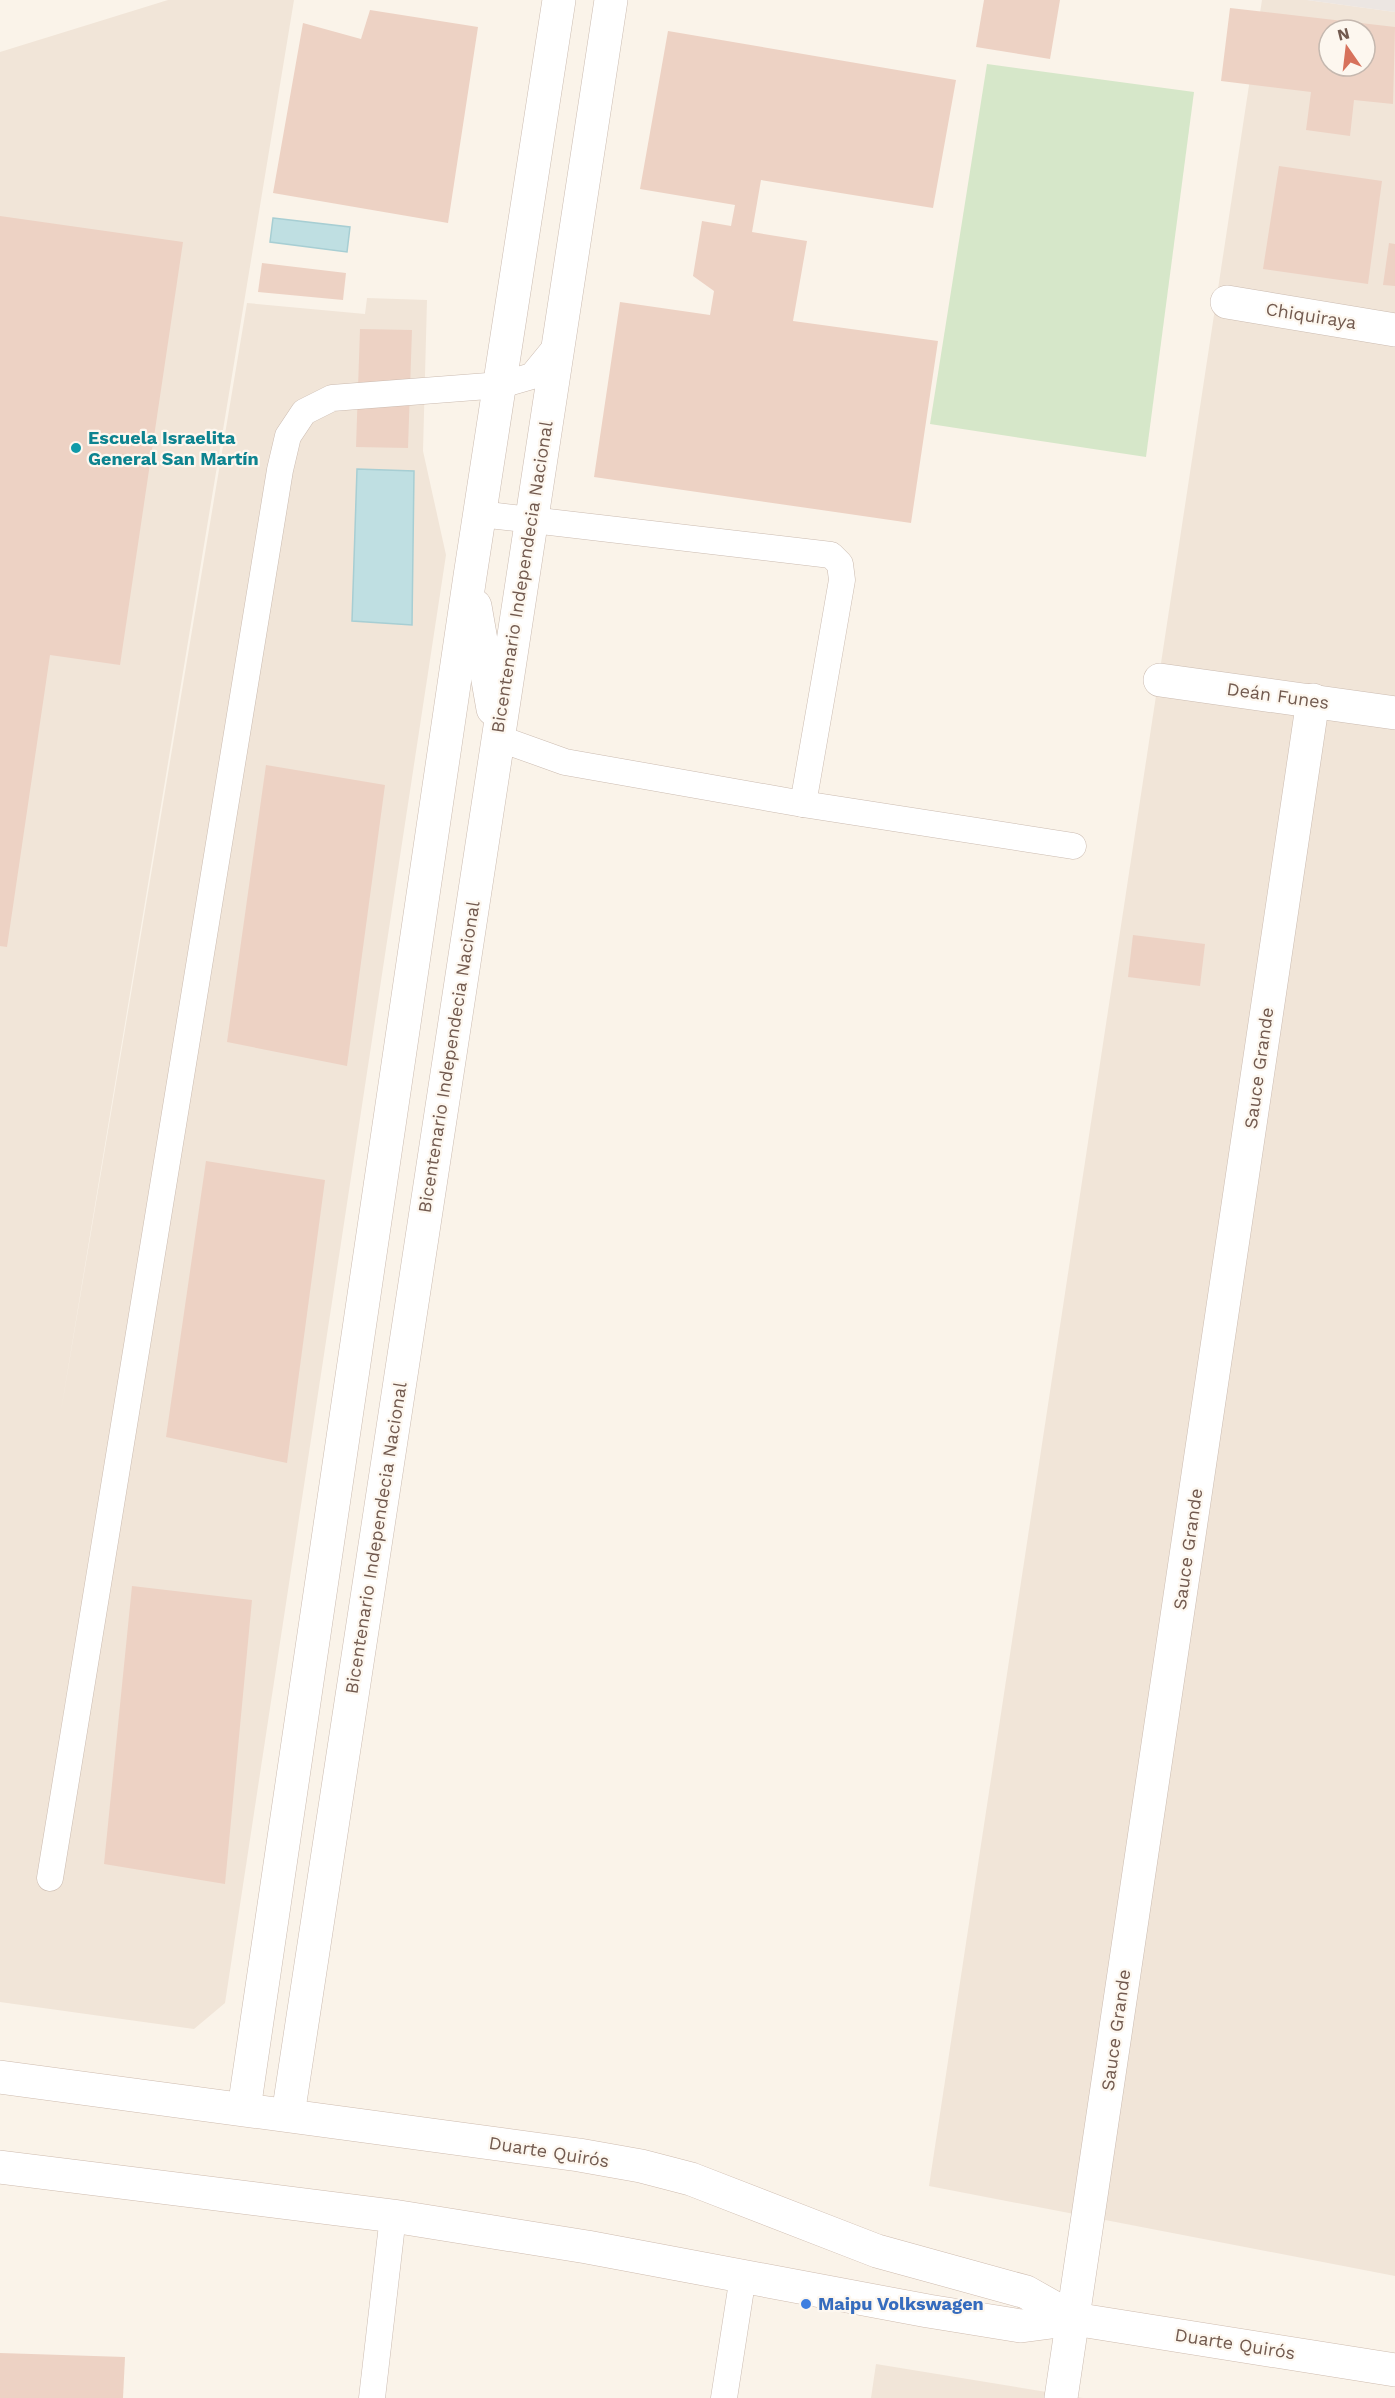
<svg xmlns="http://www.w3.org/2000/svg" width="1395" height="2398" viewBox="0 0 1395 2398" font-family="'Work Sans',sans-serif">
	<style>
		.residential { fill: #f1e5d8; fill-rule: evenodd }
		.industrial { fill: #ece6e2 }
		.green { fill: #d6e7c9 }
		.water { fill: #bfdfe2; stroke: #a7ced3; stroke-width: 1.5 }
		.building { fill: #edd2c4; fill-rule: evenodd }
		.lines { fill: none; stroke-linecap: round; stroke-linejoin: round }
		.lane-casing { stroke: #cbbbb0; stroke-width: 27 }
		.street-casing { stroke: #cbbbb0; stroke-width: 34 }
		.secondary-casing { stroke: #cebbae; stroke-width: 34 }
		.lane { stroke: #fff; stroke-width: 26 }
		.street { stroke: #fff; stroke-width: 33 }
		.secondary { stroke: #fff; stroke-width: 33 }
		.culture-dot { fill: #0f9aa8; stroke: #fdf7ef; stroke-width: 2 }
		.shop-dot { fill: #3f7fe0; stroke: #fdf7ef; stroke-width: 2 }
		.labels { text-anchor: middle; stroke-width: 4.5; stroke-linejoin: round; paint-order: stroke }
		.street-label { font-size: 18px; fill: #725a4f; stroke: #fdf7ef }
		.culture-label { font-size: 18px; font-weight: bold; fill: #0d838f; stroke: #fdf7ef; text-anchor: start }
		.shop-label { font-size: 18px; font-weight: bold; fill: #366cbe; stroke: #fdf7ef; text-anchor: start }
	</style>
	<rect width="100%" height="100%" fill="#faf3e9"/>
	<g class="residential">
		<path d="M 168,0 L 294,0 L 60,1417 L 247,303 L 365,314 L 367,298 L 427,300 L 423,451 L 446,555 L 225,2003 L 194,2029 L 0,2002 L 0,52 Z"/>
		<path d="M 1262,0 L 1307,0 L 1395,12 L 1395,2276 L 929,2186 ZM 1329,30 L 1365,30 L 1365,66 L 1329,66 Z"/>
		<path d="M 876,2364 L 1083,2398 L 871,2398 Z"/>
	</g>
	<path class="industrial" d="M 1307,0 L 1395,0 L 1395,12 Z"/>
	<path class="green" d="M 987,64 L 1194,92 L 1146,457 L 930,424 Z"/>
	<g class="water">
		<path d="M 273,218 L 350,227 L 347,252 L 270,242 Z"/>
		<path d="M 357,469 L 414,471 L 412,625 L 352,621 Z"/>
	</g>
	<g class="building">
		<path d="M 984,0 L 1060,0 L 1050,59 L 976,47 Z"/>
		<path d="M 1230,8 L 1395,27 L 1393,104 L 1354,100 L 1350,136 L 1306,130 L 1311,92 L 1221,81 ZM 1329,30 L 1365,30 L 1365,66 L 1329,66 Z"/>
		<path d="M 370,10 L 478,27 L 448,223 L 273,193 L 303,23 L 361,39 Z"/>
		<path d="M 668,31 L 956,80 L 933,208 L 761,180 L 752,232 L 807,241 L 793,321 L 938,341 L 911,523 L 594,477 L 620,302 L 710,315 L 714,291 L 693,276 L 702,221 L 731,226 L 735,205 L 640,189 Z"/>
		<path d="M 1279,166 L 1382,181 L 1368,284 L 1263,269 Z"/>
		<path d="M 0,216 L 183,242 L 120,665 L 50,655 L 7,947 L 0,946 Z"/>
		<path d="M 1389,243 L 1395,244 L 1395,286 L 1383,285 Z"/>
		<path d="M 262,263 L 346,273 L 343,300 L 258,292 Z"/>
		<path d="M 360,329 L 412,330 L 408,448 L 356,447 Z"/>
		<path d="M 266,765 L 385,785 L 347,1066 L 227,1042 Z"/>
		<path d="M 1133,935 L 1205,944 L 1200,986 L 1128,977 Z"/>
		<path d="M 206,1161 L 325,1180 L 287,1463 L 166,1437 Z"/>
		<path d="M 132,1586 L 252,1600 L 225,1884 L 104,1864 Z"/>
		<path d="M 0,2353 L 125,2357 L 123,2398 L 0,2398 Z"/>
	</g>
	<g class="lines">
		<g class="lane-casing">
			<g id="lane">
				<path d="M 480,514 L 831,555 L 840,564 L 842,580 L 803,804"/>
				<path d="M 498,738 L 565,762 L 803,804 L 1073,846"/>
				<path d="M 50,1878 L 280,470 L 288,436 L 304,412 L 332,398 L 501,385 L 532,376 L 559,343"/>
				<path d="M 372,2398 L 393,2216"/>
				<path d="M 724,2398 L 743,2276"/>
			</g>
		</g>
		<g class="street-casing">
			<g id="street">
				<path d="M 1227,302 L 1395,330"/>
				<path d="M 475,606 L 493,709"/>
				<path d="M 1160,680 L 1395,713"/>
				<path d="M 244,2109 L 470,576 L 559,0"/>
				<path d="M 288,2115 L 611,0"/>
				<path d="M 1061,2398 L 1313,700"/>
			</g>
		</g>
		<g class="secondary-casing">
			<g id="secondary">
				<path d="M 0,2077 L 579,2155 L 641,2166 L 691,2179 L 877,2251 L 1026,2292 L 1074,2319"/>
				<path d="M 0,2167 L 393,2216 L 587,2247 L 928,2311 L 1021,2326 L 1074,2319 L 1395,2370"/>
			</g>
		</g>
		<use href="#lane" class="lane"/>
		<use href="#street" class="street"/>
		<use href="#secondary" class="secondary"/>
	</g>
	<circle class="culture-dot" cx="76" cy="448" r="6"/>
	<circle class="shop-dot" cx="806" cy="2304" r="6"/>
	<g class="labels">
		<g class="street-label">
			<text transform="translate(1311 316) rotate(9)" y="6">Chiquiraya</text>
			<text transform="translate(522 577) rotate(-81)" y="6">Bicentenario Independecia Nacional</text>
			<text transform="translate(1278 696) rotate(8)" y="6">Deán Funes</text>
			<text transform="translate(449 1057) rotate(-81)" y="6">Bicentenario Independecia Nacional</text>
			<text transform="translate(1259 1068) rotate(-82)" y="6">Sauce Grande</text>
			<text transform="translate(376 1538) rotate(-81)" y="6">Bicentenario Independecia Nacional</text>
			<text transform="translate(1188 1549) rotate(-82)" y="6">Sauce Grande</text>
			<text transform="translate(1116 2030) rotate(-82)" y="6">Sauce Grande</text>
			<text transform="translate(549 2152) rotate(9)" y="6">Duarte Quirós</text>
			<text transform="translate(1235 2344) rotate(9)" y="6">Duarte Quirós</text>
		</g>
		<g class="culture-label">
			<text x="88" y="444">Escuela Israelita<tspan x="88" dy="21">General San Martín</tspan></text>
		</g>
		<g class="shop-label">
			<text x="818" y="2310">Maipu Volkswagen</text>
		</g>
	</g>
	<g transform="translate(1347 48) rotate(346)"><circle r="28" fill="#fdf7ef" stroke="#c5b8af" stroke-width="1.5"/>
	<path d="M0-4.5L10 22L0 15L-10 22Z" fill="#d7725c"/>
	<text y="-9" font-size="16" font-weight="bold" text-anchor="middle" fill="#725a4f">N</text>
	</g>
</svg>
